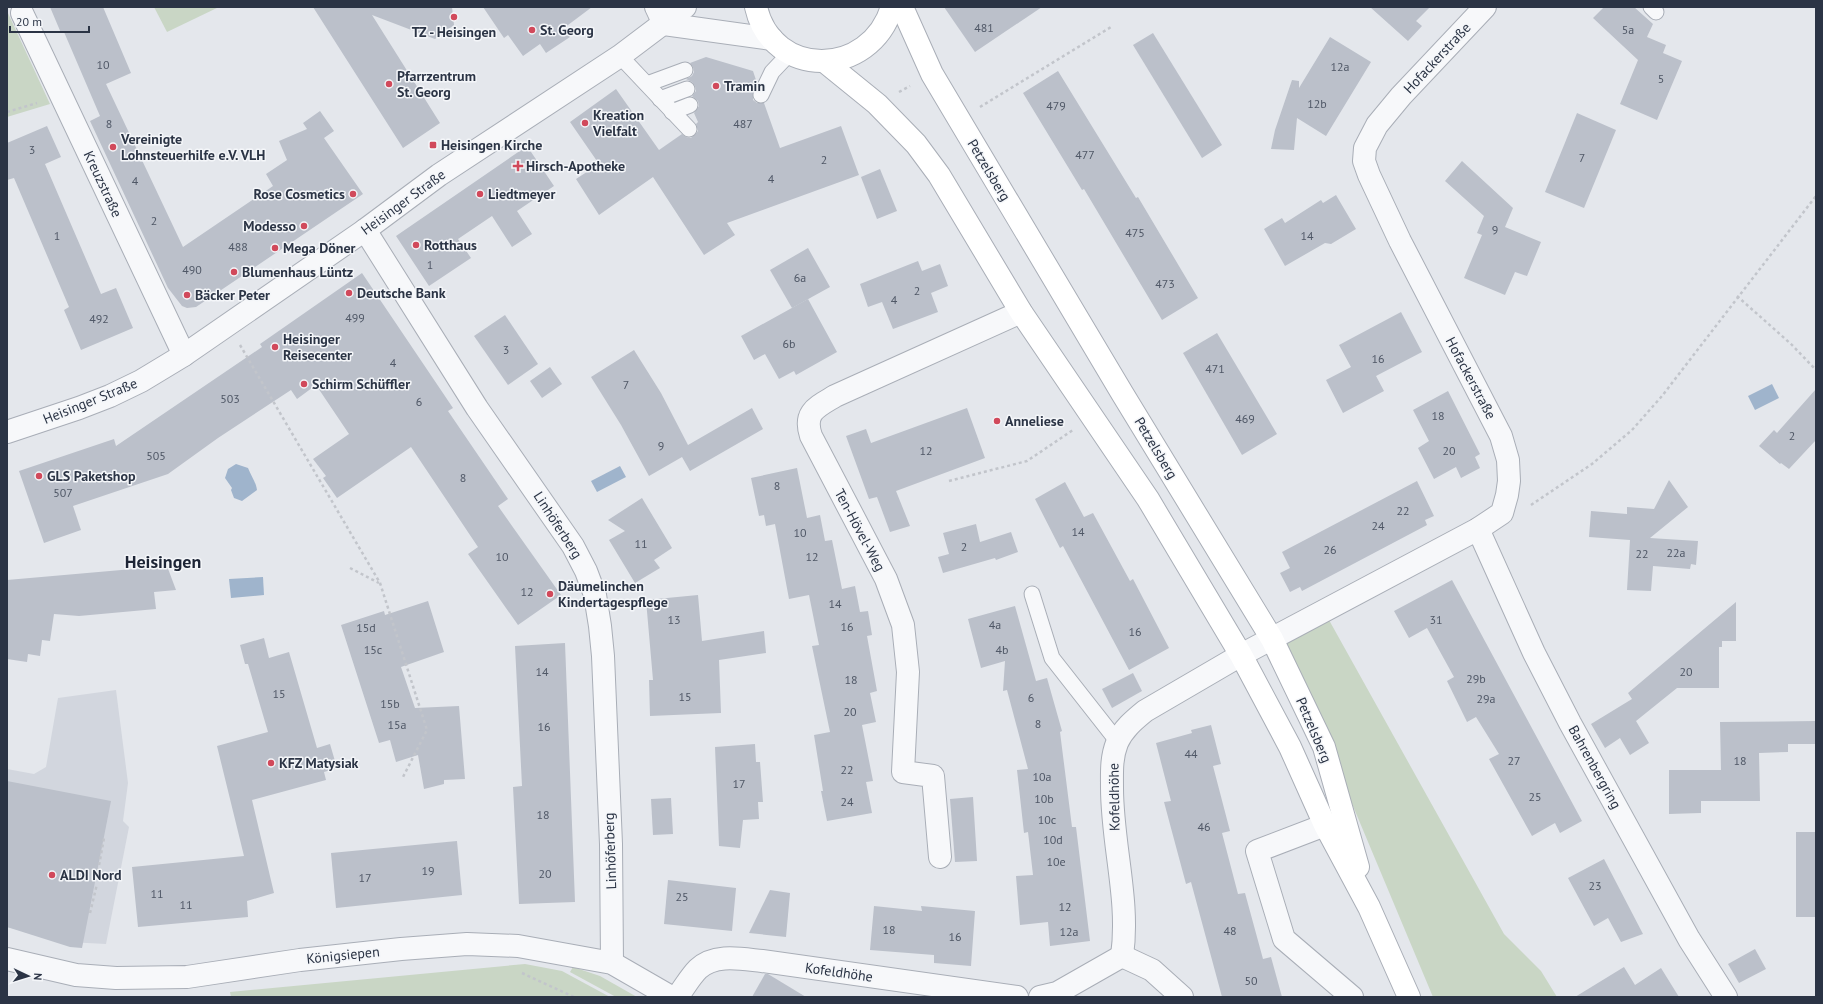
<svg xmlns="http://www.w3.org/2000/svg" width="1823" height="1004" viewBox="0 0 1823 1004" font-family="'PT Sans',sans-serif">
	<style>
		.built { fill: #d2d6de }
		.green { fill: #c9d6c5 }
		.water { fill: #9fb4cc }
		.building { fill: #bbc0ca }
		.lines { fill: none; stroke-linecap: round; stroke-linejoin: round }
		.lane-casing { stroke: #a9aeb7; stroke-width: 17 }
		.street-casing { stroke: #a9aeb7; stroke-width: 24 }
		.secondary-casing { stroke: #a9aeb7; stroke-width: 24 }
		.path { stroke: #c2c5cb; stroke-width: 2.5; stroke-dasharray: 3 3; stroke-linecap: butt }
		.lane { stroke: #f7f8fa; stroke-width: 15 }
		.street { stroke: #f7f8fa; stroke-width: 22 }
		.secondary { stroke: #fff; stroke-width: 22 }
		.poi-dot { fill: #d1495b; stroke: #f4f6f9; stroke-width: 1.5 }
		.labels { text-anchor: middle; stroke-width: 3; stroke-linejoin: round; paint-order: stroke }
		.number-label { font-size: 12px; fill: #4f5766 }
		.poi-label { font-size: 14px; font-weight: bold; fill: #2b3445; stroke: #f4f6f9; text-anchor: start }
		.street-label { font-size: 14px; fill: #2b3445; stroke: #f4f6f9 }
		.district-label { font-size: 18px; font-weight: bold; fill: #1d2536; stroke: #f4f6f9 }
	</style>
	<rect width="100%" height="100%" fill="#e4e7ec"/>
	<path class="built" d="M 116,690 L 128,783 L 123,821 L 129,827 L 106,944 L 68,942 L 7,927 L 7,769 L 34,774 L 46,767 L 58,698 Z"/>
	<g class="green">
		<path d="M 154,7 L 219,7 L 167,32 Z"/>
		<path d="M 7,11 L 50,104 L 7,117 Z"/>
		<path d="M 1329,620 L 1504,934 L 1541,971 L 1557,997 L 1433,997 L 1283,639 Z"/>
		<path d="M 525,964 L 562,971 L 610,997 L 231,997 L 230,992 Z"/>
		<path d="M 573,967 L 600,976 L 637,997 L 616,997 L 570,972 Z"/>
	</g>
	<g class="water">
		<path d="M 1772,384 L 1779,398 L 1755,410 L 1748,396 Z"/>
		<path d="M 236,464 L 248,468 C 251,476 256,482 257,490 L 242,501 L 234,498 L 231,490 L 232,488 L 225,478 L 228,469 Z"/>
		<path d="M 620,466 L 626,477 L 597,492 L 591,481 Z"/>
		<path d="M 263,577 L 264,595 L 231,598 L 229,579 Z"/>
	</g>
	<g class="building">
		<path d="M 50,7 L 103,7 L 131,73 L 106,84 L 183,247 L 273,186 L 266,174 L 287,160 L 279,141 L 307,129 L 303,123 L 320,111 L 334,131 L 324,138 L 363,194 L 196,307 L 187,308 L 182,306 L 168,288 L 90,121 L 100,116 L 64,32 L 61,33 Z"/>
		<path d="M 313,7 L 452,7 L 454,25 L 435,39 L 372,15 L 440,123 L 403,148 Z"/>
		<path d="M 483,7 L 592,7 L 564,28 L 570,37 L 546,53 L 540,44 L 523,56 L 508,35 L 504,38 Z"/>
		<path d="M 944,7 L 1042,7 L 975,52 Z"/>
		<path d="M 1370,7 L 1430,7 L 1416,21 L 1422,26 L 1408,41 Z"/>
		<path d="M 1604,7 L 1634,7 L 1653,24 L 1647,37 L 1666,45 L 1663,53 L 1682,61 L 1657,120 L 1620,104 L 1638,60 L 1593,18 Z"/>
		<path d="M 1153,33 L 1222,145 L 1202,158 L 1133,45 Z"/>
		<path d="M 1330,37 L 1371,62 L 1326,136 L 1297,118 L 1294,150 L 1271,149 L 1275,130 L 1292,80 L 1299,81 L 1299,88 Z"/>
		<path d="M 706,57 L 753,71 L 757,83 L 753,91 L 753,100 L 757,103 L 764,103 L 780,148 L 841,126 L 859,175 L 727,223 L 735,235 L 704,255 L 653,177 L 599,215 L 576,179 L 599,164 L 570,122 L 616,89 L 659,150 L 682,134 L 686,137 L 691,138 L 698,131 L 696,124 L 698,122 L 694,113 L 699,106 L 698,101 L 692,96 L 696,91 L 695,86 L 692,82 L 686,79 L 692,76 L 694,72 L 693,67 L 690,63 Z"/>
		<path d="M 1058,71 L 1136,198 L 1138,197 L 1198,298 L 1162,320 L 1084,189 L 1082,190 L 1023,93 Z"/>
		<path d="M 1577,113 L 1616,130 L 1584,208 L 1545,192 Z"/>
		<path d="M 47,126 L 61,157 L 45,164 L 101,294 L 116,288 L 133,328 L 81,350 L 64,310 L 69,307 L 14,178 L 7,180 L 7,143 Z"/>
		<path d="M 527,146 L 554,186 L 517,211 L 532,234 L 512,247 L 492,216 L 458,239 L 471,258 L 429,286 L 396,236 Z"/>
		<path d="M 1462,161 L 1513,208 L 1505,227 L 1541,242 L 1527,276 L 1515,272 L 1505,295 L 1464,278 L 1482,235 L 1477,233 L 1484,216 L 1445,181 Z"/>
		<path d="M 880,169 L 897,211 L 877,219 L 861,177 Z"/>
		<path d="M 1336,195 L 1356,229 L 1331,244 L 1325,243 L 1285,266 L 1264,229 L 1282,218 L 1285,223 L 1321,200 L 1323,203 Z"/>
		<path d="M 808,248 L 830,287 L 792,308 L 770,270 Z"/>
		<path d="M 918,261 L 922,271 L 940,264 L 948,286 L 931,293 L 938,312 L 893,329 L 882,302 L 868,307 L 860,284 Z"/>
		<path d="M 362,273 L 453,408 L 448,411 L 508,499 L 498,506 L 561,595 L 518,625 L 468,554 L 478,547 L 411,447 L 337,498 L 323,478 L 326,476 L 313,459 L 349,434 L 316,385 L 297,399 L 291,390 L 218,438 L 168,474 L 73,506 L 81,530 L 44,543 L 19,471 L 114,439 L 116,446 L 262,347 L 260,344 Z"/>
		<path d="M 808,299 L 837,352 L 796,375 L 794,371 L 779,379 L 765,354 L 754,360 L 741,336 Z"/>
		<path d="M 1401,312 L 1422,352 L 1376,376 L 1384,391 L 1343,413 L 1326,380 L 1351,367 L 1339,345 Z"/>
		<path d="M 505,315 L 538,364 L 508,385 L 474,336 Z"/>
		<path d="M 1217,333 L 1277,434 L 1242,455 L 1183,353 Z"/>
		<path d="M 634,350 L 661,393 L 688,445 L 752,408 L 763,429 L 690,471 L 682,457 L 649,476 L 621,425 L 591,377 Z"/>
		<path d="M 550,367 L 562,384 L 542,398 L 530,381 Z"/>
		<path d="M 1816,389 L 1816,440 L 1789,469 L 1781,463 L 1780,464 L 1759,446 L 1774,430 L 1777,433 Z"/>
		<path d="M 1448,391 L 1480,454 L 1475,457 L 1480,468 L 1461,478 L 1456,467 L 1434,479 L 1418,448 L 1429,441 L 1413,410 Z"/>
		<path d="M 967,408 L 985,458 L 896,491 L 910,526 L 890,532 L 877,497 L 869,499 L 846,436 L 866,429 L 871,443 Z"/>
		<path d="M 797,468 L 807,518 L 820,515 L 825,541 L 832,540 L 842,589 L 855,586 L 860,612 L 868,611 L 872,635 L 867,636 L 877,691 L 870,693 L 876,722 L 862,725 L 873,781 L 866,782 L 872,813 L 827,821 L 821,791 L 823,791 L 814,735 L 830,732 L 812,646 L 819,645 L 809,595 L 789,599 L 775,524 L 766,526 L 764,515 L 759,516 L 751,478 Z"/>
		<path d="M 1669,480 L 1688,507 L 1650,538 L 1698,541 L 1696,565 L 1691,564 L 1690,569 L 1653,566 L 1651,591 L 1627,590 L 1630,540 L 1589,537 L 1591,511 L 1627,514 L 1627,507 L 1654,509 Z"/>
		<path d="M 1417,481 L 1434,516 L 1425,520 L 1427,525 L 1302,591 L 1300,587 L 1290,592 L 1280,573 L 1290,568 L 1282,552 Z"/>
		<path d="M 1065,482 L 1084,517 L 1093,513 L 1130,581 L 1133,579 L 1169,648 L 1129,670 L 1063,546 L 1060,548 L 1035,499 Z"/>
		<path d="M 642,498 L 672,548 L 654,560 L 660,568 L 635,583 L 609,540 L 625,531 L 608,520 Z"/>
		<path d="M 976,524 L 980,542 L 1011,532 L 1018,552 L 996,560 L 995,558 L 943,573 L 938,557 L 949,554 L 943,533 Z"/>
		<path d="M 167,566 L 176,590 L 154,592 L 156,609 L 79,616 L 54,614 L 50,641 L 42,640 L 40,656 L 28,654 L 27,662 L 7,659 L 7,580 Z"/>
		<path d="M 1452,580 L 1582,821 L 1560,833 L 1555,823 L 1532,836 L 1489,759 L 1499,754 L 1476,717 L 1467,722 L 1447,681 L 1454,677 L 1427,628 L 1409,638 L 1394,611 Z"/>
		<path d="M 698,595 L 702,641 L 764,631 L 766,653 L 719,660 L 721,713 L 650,716 L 649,680 L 653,680 L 646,600 Z"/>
		<path d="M 428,601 L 444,652 L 401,667 L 415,708 L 459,706 L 465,779 L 444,780 L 444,784 L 424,789 L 418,755 L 396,762 L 390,740 L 379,743 L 341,625 L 384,611 L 385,615 Z"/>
		<path d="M 1736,602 L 1736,641 L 1722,641 L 1722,647 L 1719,647 L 1719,688 L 1677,688 L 1636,721 L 1649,743 L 1630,755 L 1620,738 L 1605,748 L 1591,724 L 1632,699 L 1628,693 Z"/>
		<path d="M 1015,606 L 1036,681 L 1047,678 L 1062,731 L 1060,732 L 1072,827 L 1076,827 L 1090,941 L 1050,946 L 1048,922 L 1020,925 L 1016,876 L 1033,875 L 1028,832 L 1024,833 L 1017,770 L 1028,769 L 1007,690 L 1003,691 L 1005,661 L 981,668 L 968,619 Z"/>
		<path d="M 264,638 L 269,658 L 289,652 L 317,748 L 330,744 L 337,768 L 324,772 L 326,780 L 252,800 L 274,893 L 247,901 L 248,917 L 138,927 L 132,867 L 244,856 L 217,746 L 268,732 L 248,664 L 245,664 L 240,645 Z"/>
		<path d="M 565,643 L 575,902 L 519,904 L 513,787 L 522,786 L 515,646 Z"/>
		<path d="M 1133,673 L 1142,691 L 1112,708 L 1102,689 Z"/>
		<path d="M 1816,721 L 1816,744 L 1788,744 L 1788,752 L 1759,753 L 1760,801 L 1701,801 L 1701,813 L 1669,814 L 1669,770 L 1721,770 L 1720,722 Z"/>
		<path d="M 1211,725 L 1221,764 L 1213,766 L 1230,831 L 1222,833 L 1238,894 L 1245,893 L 1263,959 L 1271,957 L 1282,997 L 1222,997 L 1191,882 L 1186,884 L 1164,802 L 1171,801 L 1156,743 L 1192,733 L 1191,730 Z"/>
		<path d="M 755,744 L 756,762 L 760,762 L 763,802 L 758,802 L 759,819 L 743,820 L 740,848 L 719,846 L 715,747 Z"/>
		<path d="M 7,781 L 111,801 L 82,948 L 70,947 L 7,927 Z"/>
		<path d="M 973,797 L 977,861 L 955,862 L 950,799 Z"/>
		<path d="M 671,798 L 673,834 L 653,835 L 651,799 Z"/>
		<rect x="1796" y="832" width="20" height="85"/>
		<path d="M 457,841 L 462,895 L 336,908 L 331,853 Z"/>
		<path d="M 1604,859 L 1643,934 L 1621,942 L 1608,918 L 1594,926 L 1568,878 Z"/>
		<path d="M 668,880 L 736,888 L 732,931 L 664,924 Z"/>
		<path d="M 770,890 L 790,893 L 786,937 L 749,933 Z"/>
		<path d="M 874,906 L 922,911 L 921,906 L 975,911 L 971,966 L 934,963 L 934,955 L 870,950 Z"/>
		<path d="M 1755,949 L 1766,969 L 1739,983 L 1728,964 Z"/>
		<path d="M 1624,967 L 1635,985 L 1661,968 L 1679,997 L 1575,997 Z"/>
		<path d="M 765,974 L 768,974 L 806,997 L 752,997 Z"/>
	</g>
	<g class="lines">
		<g class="lane-casing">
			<g id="lane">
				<path d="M 1651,7 L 1656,12"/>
				<path d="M 620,56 L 689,129"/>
				<path d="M 647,84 L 685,70"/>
				<path d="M 761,95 L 772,72 L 790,53"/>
				<path d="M 660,99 L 687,89"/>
				<path d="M 672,112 L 690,105"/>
				<path d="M 1032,594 L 1052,658 L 1118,742"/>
			</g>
		</g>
		<g class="street-casing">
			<g id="street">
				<path d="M 656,7 L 664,24"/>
				<path d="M 22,13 L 184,355"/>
				<path d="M 664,24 L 772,39"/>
				<path d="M 365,230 L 477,408 L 573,546 L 586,571 L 595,595 L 600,626 L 603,656 L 611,844 L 612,963"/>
				<path d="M 7,432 L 79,408 L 110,396 L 141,381 L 184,355 L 365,230 L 439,175 L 620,56 L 685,7"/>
				<path d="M 1478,529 L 1534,653 L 1570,723 L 1689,939 L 1726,997"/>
				<path d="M 1325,825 L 1257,851 L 1284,939 L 1352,997"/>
				<path d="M 940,857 L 933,776 L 903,772 L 908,672 L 903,625 L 886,579 L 811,436 C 803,412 817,407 835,396 L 1021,312"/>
				<path d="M 1122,956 C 1130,901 1112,844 1112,788 C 1112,773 1111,758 1117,743 C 1123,729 1134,720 1145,711 L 1241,655 L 1478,529 L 1502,513 L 1507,495 L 1509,481 L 1508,460 L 1501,436 L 1400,241 L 1369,175 L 1364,161 L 1365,148 L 1377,125 L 1401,96 L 1485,7"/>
				<path d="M 1122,956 L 1152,970 L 1182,997"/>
				<path d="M 7,959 L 76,975 L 116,978 L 187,977 L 300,960 L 401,949 L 467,944 L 518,946 L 612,963 L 671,997"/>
				<path d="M 677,997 C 684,988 690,977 698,969 C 715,953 742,959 762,961 L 1017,997"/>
				<path d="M 1040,997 L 1057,993 L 1122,956"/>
			</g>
		</g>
		<g class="secondary-casing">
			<g id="secondary">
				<path d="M 756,7 C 772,79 870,79 892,7"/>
				<path d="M 902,7 L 932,74 L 1122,393 L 1272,639 L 1324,747 L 1358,867"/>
				<path d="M 824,61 L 877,104 L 916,144 L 939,175 L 1021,312 L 1148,499 L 1241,655 L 1290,747 L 1325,825 L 1369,907 L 1409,997"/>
			</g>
		</g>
		<g class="path">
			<path d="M 899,92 L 910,86"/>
			<path d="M 980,107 L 1111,27"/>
			<path d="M 7,112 L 37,103"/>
			<path d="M 1737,296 L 1791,344 L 1816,370"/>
			<path d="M 240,345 L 380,583 L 427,730 L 402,779"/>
			<path d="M 949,481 L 1027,461 L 1073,430"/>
			<path d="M 1531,505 L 1592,464 L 1632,430 L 1662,396 L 1816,196"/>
			<path d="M 350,568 L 379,583"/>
			<path d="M 98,871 L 104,838"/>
			<path d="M 90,913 L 97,884"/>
			<path d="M 522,973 L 574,997"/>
		</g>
		<use href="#lane" class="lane"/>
		<use href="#street" class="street"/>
		<use href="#secondary" class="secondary"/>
	</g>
	<g class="poi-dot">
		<circle cx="454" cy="17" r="4"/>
		<circle cx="532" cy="30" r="4"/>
		<circle cx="389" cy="84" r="4"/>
		<circle cx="716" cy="86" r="4"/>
		<circle cx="585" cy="123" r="4"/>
		<rect x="429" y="141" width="8" height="8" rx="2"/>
		<circle cx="113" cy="147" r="4"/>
		<path d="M516 160h4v4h4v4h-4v4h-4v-4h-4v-4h4z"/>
		<circle cx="353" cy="194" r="4"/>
		<circle cx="480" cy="194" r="4"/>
		<circle cx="304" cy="226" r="4"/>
		<circle cx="416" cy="245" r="4"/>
		<circle cx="275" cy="248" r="4"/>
		<circle cx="234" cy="272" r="4"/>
		<circle cx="349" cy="293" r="4"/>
		<circle cx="187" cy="295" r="4"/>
		<circle cx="275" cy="347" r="4"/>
		<circle cx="304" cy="384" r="4"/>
		<circle cx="997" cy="421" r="4"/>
		<circle cx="39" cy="476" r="4"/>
		<circle cx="550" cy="594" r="4"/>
		<circle cx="271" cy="763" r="4"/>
		<circle cx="52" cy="875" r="4"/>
	</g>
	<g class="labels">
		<g class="number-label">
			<text x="984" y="32">481</text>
			<text x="1628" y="34">5a</text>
			<text x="103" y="69">10</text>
			<text x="1340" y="71">12a</text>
			<text x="1661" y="83">5</text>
			<text x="1317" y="108">12b</text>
			<text x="1056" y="110">479</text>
			<text x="109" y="128">8</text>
			<text x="743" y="128">487</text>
			<text x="32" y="154">3</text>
			<text x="1085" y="159">477</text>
			<text x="1582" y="162">7</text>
			<text x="824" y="164">2</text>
			<text x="771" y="183">4</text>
			<text x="135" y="185">4</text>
			<text x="154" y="225">2</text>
			<text x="1495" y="234">9</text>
			<text x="1135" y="237">475</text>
			<text x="57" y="240">1</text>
			<text x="1307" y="240">14</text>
			<text x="238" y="251">488</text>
			<text x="430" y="269">1</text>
			<text x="192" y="274">490</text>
			<text x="800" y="282">6a</text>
			<text x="1165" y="288">473</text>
			<text x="917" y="295">2</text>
			<text x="894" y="304">4</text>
			<text x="355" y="322">499</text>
			<text x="99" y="323">492</text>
			<text x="789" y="348">6b</text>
			<text x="506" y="354">3</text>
			<text x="1378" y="363">16</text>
			<text x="393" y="367">4</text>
			<text x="1215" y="373">471</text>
			<text x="626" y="389">7</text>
			<text x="230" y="403">503</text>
			<text x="419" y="406">6</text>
			<text x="1438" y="420">18</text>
			<text x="1245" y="423">469</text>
			<text x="1792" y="440">2</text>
			<text x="661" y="450">9</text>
			<text x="926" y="455">12</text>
			<text x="1449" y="455">20</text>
			<text x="156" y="460">505</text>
			<text x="463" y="482">8</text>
			<text x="777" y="490">8</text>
			<text x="63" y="497">507</text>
			<text x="1403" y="515">22</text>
			<text x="1378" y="530">24</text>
			<text x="1078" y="536">14</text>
			<text x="800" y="537">10</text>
			<text x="641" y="548">11</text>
			<text x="964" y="551">2</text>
			<text x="1330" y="554">26</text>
			<text x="1676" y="557">22a</text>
			<text x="1642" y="558">22</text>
			<text x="502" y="561">10</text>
			<text x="812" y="561">12</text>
			<text x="527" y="596">12</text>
			<text x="835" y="608">14</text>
			<text x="674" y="624">13</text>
			<text x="1436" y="624">31</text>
			<text x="995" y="629">4a</text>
			<text x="847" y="631">16</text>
			<text x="366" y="632">15d</text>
			<text x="1135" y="636">16</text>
			<text x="373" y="654">15c</text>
			<text x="1002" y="654">4b</text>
			<text x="542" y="676">14</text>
			<text x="1686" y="676">20</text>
			<text x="1476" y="683">29b</text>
			<text x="851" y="684">18</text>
			<text x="279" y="698">15</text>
			<text x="685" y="701">15</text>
			<text x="1031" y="702">6</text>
			<text x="1486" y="703">29a</text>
			<text x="390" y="708">15b</text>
			<text x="850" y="716">20</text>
			<text x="1038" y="728">8</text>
			<text x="397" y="729">15a</text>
			<text x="544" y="731">16</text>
			<text x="1191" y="758">44</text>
			<text x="1514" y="765">27</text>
			<text x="1740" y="765">18</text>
			<text x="847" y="774">22</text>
			<text x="1042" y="781">10a</text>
			<text x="739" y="788">17</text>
			<text x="1535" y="801">25</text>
			<text x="1044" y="803">10b</text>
			<text x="847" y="806">24</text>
			<text x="543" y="819">18</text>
			<text x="1047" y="824">10c</text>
			<text x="1204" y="831">46</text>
			<text x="1053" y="844">10d</text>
			<text x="1056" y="866">10e</text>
			<text x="428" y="875">19</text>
			<text x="545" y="878">20</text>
			<text x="365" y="882">17</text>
			<text x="1595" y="890">23</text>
			<text x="157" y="898">11</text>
			<text x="682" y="901">25</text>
			<text x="186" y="909">11</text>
			<text x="1065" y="911">12</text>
			<text x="889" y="934">18</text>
			<text x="1230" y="935">48</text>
			<text x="1069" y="936">12a</text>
			<text x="955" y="941">16</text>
			<text x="1251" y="985">50</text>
		</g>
		<g class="poi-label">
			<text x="540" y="35">St. Georg</text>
			<text x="454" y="37" text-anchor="middle">TZ - Heisingen</text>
			<text x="397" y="81">Pfarrzentrum<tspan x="397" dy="16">St. Georg</tspan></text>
			<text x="724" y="91">Tramin</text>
			<text x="593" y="120">Kreation<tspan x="593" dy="16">Vielfalt</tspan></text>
			<text x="121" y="144">Vereinigte<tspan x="121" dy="16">Lohnsteuerhilfe e.V. VLH</tspan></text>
			<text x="441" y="150">Heisingen Kirche</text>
			<text x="526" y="171">Hirsch-Apotheke</text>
			<text x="345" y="199" text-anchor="end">Rose Cosmetics</text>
			<text x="488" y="199">Liedtmeyer</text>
			<text x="296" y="231" text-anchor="end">Modesso</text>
			<text x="424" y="250">Rotthaus</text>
			<text x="283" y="253">Mega Döner</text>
			<text x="242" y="277">Blumenhaus Lüntz</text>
			<text x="357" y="298">Deutsche Bank</text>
			<text x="195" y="300">Bäcker Peter</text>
			<text x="283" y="344">Heisinger<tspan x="283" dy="16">Reisecenter</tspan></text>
			<text x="312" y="389">Schirm Schüffler</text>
			<text x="1005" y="426">Anneliese</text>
			<text x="47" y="481">GLS Paketshop</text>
			<text x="558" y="591">Däumelinchen<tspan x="558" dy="16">Kindertagespflege</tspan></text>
			<text x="279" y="768">KFZ Matysiak</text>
			<text x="60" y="880">ALDI Nord</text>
		</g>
		<g class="street-label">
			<text transform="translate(1437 58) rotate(-47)" y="5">Hofackerstraße</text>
			<text transform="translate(989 170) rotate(59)" y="5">Petzelsberg</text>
			<text transform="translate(103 184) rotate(65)" y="5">Kreuzstraße</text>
			<text transform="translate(403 202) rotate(-36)" y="5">Heisinger Straße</text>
			<text transform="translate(1471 378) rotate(62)" y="5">Hofackerstraße</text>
			<text transform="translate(90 401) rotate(-22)" y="5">Heisinger Straße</text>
			<text transform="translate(1156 448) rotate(59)" y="5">Petzelsberg</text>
			<text transform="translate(558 525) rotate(57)" y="5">Linhöferberg</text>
			<text transform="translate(860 530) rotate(62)" y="5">Ten-Hövel-Weg</text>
			<text transform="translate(1314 730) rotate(67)" y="5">Petzelsberg</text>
			<text transform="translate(1595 767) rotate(61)" y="5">Bahrenbergring</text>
			<text transform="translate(1114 797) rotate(-91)" y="5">Kofeldhöhe</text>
			<text transform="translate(610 851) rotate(-92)" y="5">Linhöferberg</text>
			<text transform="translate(343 955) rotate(-6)" y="5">Königsiepen</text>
			<text transform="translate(839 972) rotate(8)" y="5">Kofeldhöhe</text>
		</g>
		<g class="district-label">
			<text x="163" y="568">Heisingen</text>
		</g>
	</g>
	<rect width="1823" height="1004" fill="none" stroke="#2b3445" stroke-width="16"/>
	<g transform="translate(28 976) rotate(94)" stroke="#f4f6f9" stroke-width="3" paint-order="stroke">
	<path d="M0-3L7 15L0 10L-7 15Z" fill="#2b3445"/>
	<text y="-6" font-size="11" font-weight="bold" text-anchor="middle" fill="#2b3445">N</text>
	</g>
	<path d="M10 26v6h79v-6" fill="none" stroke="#2b3445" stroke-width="2"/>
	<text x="16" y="26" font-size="12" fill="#2b3445" stroke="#f4f6f9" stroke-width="3" paint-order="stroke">20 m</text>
</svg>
